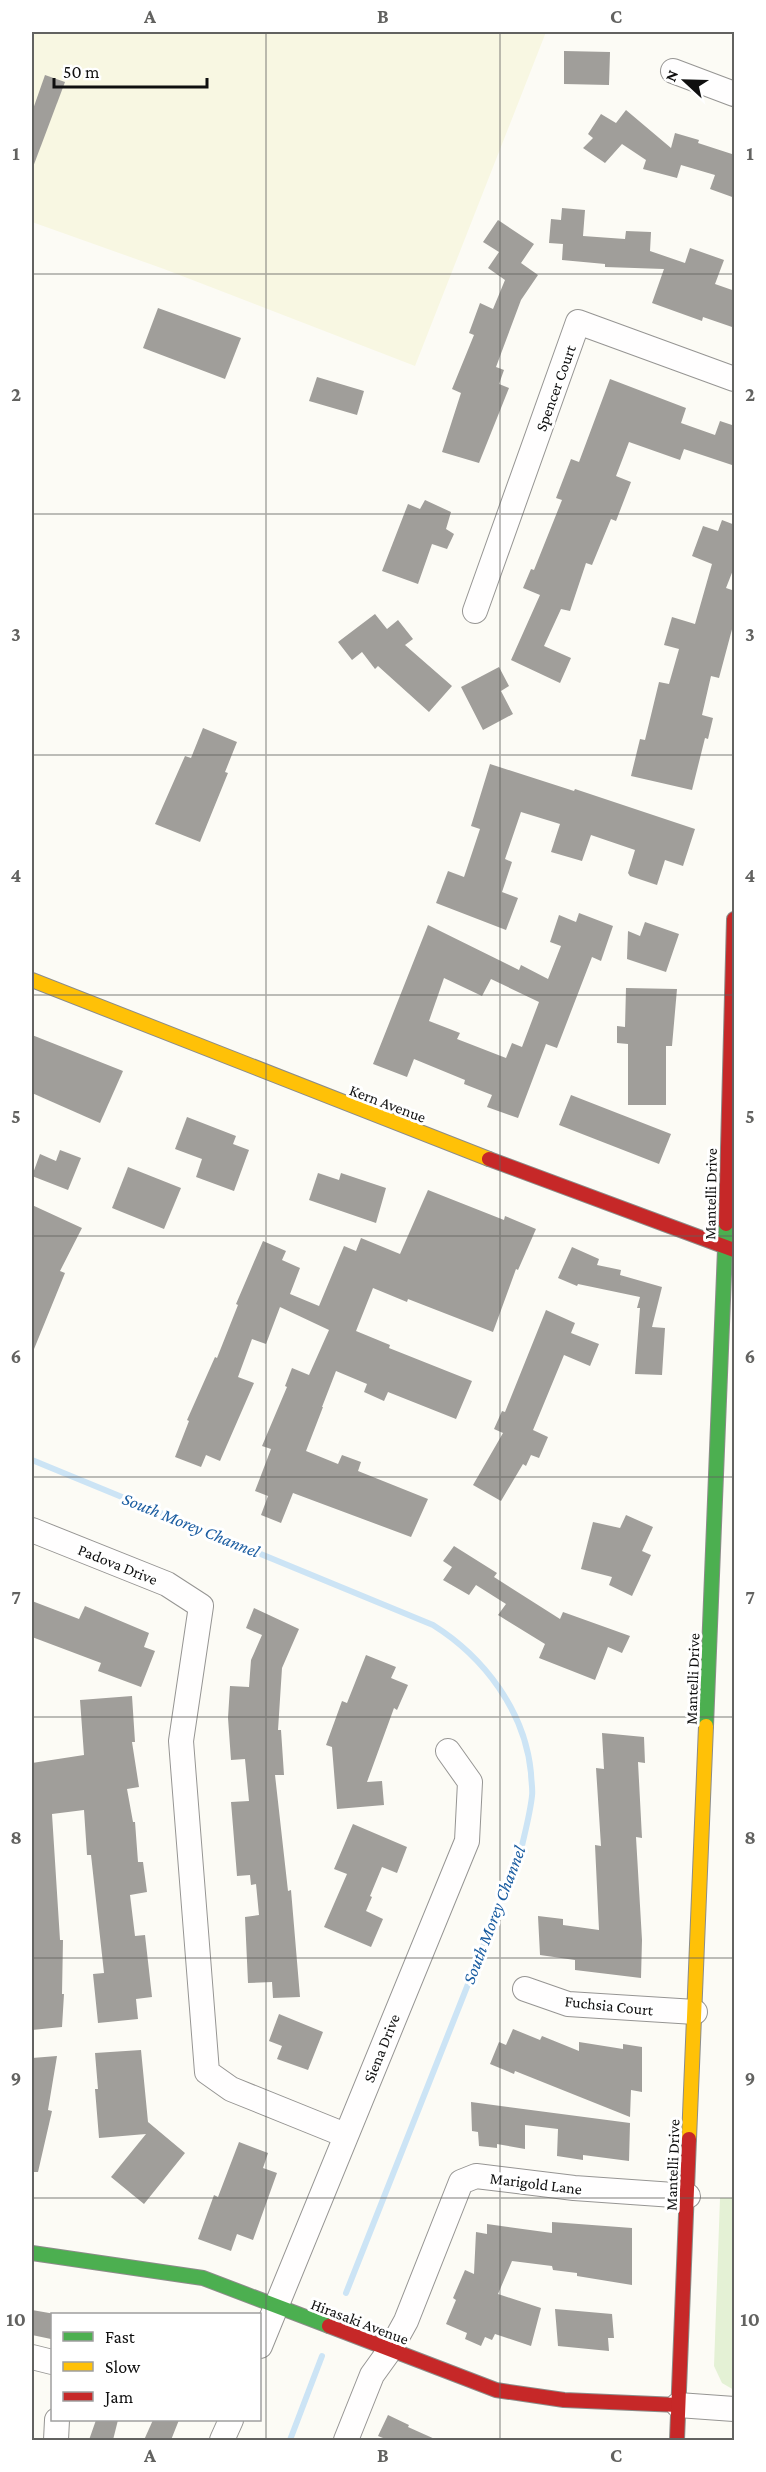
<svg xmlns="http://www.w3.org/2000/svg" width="766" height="2472" viewBox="0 0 766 2472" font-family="'Crimson Pro',serif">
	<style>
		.farmland { fill: #f8f7e2 }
		.green { fill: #e4f1d5 }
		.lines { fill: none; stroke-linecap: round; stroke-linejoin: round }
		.stream { stroke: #cce4f5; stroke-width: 6 }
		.building { fill: #a09e9a; fill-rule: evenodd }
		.street-casing { stroke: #969593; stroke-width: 26 }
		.fast-casing { stroke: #8c8c89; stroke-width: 16 }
		.slow-casing { stroke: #8c8c89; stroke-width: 16 }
		.jam-casing { stroke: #8c8c89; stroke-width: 16 }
		.street { stroke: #fffefe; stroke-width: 24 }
		.fast { stroke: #4caf50; stroke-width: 14 }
		.slow { stroke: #ffc107; stroke-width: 14 }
		.jam { stroke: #c62828; stroke-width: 14 }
		.grid { fill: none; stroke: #626260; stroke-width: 1.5; stroke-opacity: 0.55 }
		.labels { text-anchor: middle; stroke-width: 6; stroke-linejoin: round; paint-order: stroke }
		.street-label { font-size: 16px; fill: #0f0f0f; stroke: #fff }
		.water-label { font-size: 18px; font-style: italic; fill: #1a5ca0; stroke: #fff }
		.neatline { fill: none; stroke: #626260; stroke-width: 2 }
		.grid-label { font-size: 20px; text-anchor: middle; font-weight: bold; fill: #626260 }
	</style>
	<rect width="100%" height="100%" fill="#fcfbf5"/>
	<path class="farmland" d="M 32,32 L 546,32 L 415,366 L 164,269 L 32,222 Z"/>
	<path class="green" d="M 720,2198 L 734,2198 L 734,2390 L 722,2383 L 714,2366 Z"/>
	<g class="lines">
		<g class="stream">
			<path d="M 32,1460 L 433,1625 C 484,1657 525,1711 531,1773 C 531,1780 533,1789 532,1796 C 530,1814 525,1832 521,1850 L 346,2293"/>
			<path d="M 290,2440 L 322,2356"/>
		</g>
	</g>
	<g class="building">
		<path d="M 564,51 L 610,52 L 609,85 L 564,84 Z"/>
		<path d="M 45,75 L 65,82 L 33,167 L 32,167 L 32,112 Z"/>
		<path d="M 626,110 L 671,148 L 675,133 L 699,140 L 698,143 L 735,155 L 735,198 L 710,189 L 715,175 L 681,165 L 677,178 L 643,169 L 646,160 L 622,144 L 605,163 L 583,148 L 593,138 L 588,134 L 601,114 L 616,123 Z"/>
		<path d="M 562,208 L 585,210 L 583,236 L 625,239 L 626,231 L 651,232 L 650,251 L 685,263 L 690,248 L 724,260 L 715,284 L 735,291 L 735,328 L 703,317 L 702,321 L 652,303 L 664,269 L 605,267 L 605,264 L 562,260 L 563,244 L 549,243 L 551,219 L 561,220 Z"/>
		<path d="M 498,220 L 534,244 L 521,263 L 538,275 L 521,300 L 496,367 L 504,370 L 499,384 L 509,388 L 479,463 L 442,452 L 461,393 L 452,389 L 474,335 L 469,333 L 480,303 L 493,309 L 505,280 L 488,268 L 499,252 L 483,242 Z"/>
		<path d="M 158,308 L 241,338 L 225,379 L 143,348 Z"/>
		<path d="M 317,377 L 364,391 L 357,415 L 309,401 Z"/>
		<path d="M 610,379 L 686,408 L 681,423 L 715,435 L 720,421 L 735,426 L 735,466 L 684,449 L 680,460 L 629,442 L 616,476 L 631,482 L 616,521 L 611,519 L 592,565 L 586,563 L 570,611 L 561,609 L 544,646 L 571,658 L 560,683 L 511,660 L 540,595 L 523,588 L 531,569 L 534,570 L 562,500 L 556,498 L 571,459 L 579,462 Z"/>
		<path d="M 425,500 L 451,512 L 446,529 L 454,534 L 447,549 L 432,544 L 418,584 L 382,571 L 408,504 L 420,509 Z"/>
		<path d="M 722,520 L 735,525 L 735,565 L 726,588 L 735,591 L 735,618 L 719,678 L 711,676 L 702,715 L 713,718 L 708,739 L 705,738 L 692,790 L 631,776 L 640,739 L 645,740 L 659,682 L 669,684 L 679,649 L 664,645 L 672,617 L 695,624 L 712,564 L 692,556 L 703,526 L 718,531 Z"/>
		<path d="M 375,614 L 387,629 L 398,620 L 413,639 L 405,645 L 452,686 L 429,712 L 378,666 L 375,669 L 362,652 L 352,660 L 338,642 Z"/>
		<path d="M 499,667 L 509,686 L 501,691 L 513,714 L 483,730 L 461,687 Z"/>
		<path d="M 203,728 L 237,742 L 225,772 L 228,773 L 200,842 L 155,824 L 185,756 L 191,758 Z"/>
		<path d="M 490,764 L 574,791 L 575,789 L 695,829 L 683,866 L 665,860 L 657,885 L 630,876 L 628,873 L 635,850 L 591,835 L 582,861 L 551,852 L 560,824 L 521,812 L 505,859 L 512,862 L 502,892 L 518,898 L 506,930 L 436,903 L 448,871 L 464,877 L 480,829 L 471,826 Z"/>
		<path d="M 579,913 L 613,926 L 601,961 L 592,957 L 557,1048 L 546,1044 L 518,1118 L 487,1107 L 492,1095 L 464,1084 L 465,1080 L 414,1059 L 407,1077 L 373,1064 L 428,925 L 519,970 L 521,965 L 548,979 L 561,946 L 550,942 L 559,915 L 576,922 ZM 444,978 L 482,996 L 491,979 L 539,1002 L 522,1047 L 512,1043 L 506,1058 L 457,1039 L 460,1033 L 429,1021 Z"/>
		<path d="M 645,922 L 679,934 L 666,972 L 627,959 L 628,931 L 640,936 Z"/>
		<path d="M 626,988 L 677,989 L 672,1046 L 666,1046 L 666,1105 L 628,1105 L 628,1044 L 617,1043 L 617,1026 L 625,1027 Z"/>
		<path d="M 32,1035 L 123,1071 L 100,1123 L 32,1093 Z"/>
		<path d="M 571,1095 L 671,1134 L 659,1164 L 559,1125 Z"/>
		<path d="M 187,1117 L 236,1136 L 233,1144 L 249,1150 L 234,1191 L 196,1177 L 202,1159 L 175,1149 Z"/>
		<path d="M 60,1150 L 81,1158 L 68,1190 L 32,1176 L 40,1154 L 56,1161 Z"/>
		<path d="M 128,1167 L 181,1188 L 164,1229 L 112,1208 Z"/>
		<path d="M 318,1173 L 339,1180 L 341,1173 L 386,1188 L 376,1223 L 309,1200 Z"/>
		<path d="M 428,1190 L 504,1220 L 505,1216 L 536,1229 L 518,1270 L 516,1269 L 493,1332 L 408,1299 L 407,1302 L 373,1288 L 356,1331 L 390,1345 L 389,1348 L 472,1381 L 456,1419 L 388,1392 L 384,1401 L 364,1392 L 367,1384 L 336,1371 L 322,1407 L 323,1407 L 306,1451 L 338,1464 L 342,1455 L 361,1462 L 358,1471 L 428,1499 L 411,1537 L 293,1493 L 281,1523 L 261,1515 L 268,1496 L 255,1491 L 271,1449 L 262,1446 L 287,1387 L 285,1386 L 292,1368 L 309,1375 L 329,1330 L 280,1307 L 266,1344 L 252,1339 L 238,1377 L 254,1383 L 220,1461 L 206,1455 L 201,1467 L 175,1457 L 189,1421 L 187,1420 L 215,1357 L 217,1358 L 238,1305 L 236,1304 L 263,1241 L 286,1251 L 282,1260 L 300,1268 L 290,1294 L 319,1306 L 344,1246 L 356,1251 L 361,1238 L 400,1254 Z"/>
		<path d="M 32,1205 L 82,1228 L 60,1271 L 65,1273 L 32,1354 Z"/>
		<path d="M 572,1247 L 599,1259 L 597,1265 L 621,1270 L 620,1275 L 662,1287 L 652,1327 L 665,1328 L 662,1375 L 635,1374 L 640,1308 L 637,1308 L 640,1297 L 578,1284 L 577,1286 L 558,1278 Z"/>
		<path d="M 546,1310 L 575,1323 L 571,1333 L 599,1344 L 590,1366 L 564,1355 L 533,1430 L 548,1437 L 539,1458 L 531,1455 L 526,1466 L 523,1464 L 501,1501 L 473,1485 L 503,1433 L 494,1429 L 502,1411 L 505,1412 Z"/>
		<path d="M 626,1515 L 653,1527 L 642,1551 L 651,1555 L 632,1596 L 609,1585 L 612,1577 L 581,1569 L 593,1522 L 620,1528 Z"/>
		<path d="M 454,1546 L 497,1573 L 494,1577 L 560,1619 L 563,1612 L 630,1636 L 622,1653 L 608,1647 L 595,1680 L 539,1658 L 545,1644 L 498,1615 L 506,1604 L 476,1585 L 469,1595 L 443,1580 L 452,1567 L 443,1561 Z"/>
		<path d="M 32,1601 L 79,1619 L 85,1606 L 149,1633 L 144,1647 L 155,1651 L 141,1687 L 98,1671 L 101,1663 L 32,1637 Z"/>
		<path d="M 254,1608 L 299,1629 L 282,1668 L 278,1730 L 281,1730 L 284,1775 L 275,1775 L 288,1891 L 291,1890 L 300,1997 L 273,1998 L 272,1982 L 248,1983 L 245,1917 L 259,1915 L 256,1884 L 251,1885 L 250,1875 L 237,1876 L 231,1802 L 249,1801 L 245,1759 L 231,1760 L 228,1718 L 230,1686 L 249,1687 L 251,1660 L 262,1635 L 246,1628 Z"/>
		<path d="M 366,1655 L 396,1667 L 391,1678 L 408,1685 L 397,1710 L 394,1708 L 367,1782 L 382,1781 L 384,1805 L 337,1809 L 332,1747 L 326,1745 L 342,1701 L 347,1703 Z"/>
		<path d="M 132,1696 L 135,1742 L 132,1742 L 139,1787 L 127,1789 L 133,1822 L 135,1822 L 138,1862 L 143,1862 L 147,1892 L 130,1895 L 135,1936 L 145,1935 L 152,1997 L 136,1999 L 138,2019 L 98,2023 L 93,1974 L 104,1973 L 91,1855 L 87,1855 L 84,1810 L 52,1814 L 60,1940 L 63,1940 L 62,1994 L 64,1994 L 62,2027 L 32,2030 L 32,1763 L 84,1755 L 80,1700 Z"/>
		<path d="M 602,1733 L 644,1737 L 645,1763 L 638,1762 L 642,1838 L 636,1837 L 642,1940 L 641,1978 L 575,1970 L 575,1960 L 540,1955 L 538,1916 L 563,1919 L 563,1925 L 599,1930 L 595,1845 L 601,1846 L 596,1768 L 604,1769 Z"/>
		<path d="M 353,1824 L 407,1847 L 397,1873 L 382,1867 L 370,1896 L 372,1897 L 366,1911 L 383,1919 L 371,1947 L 324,1927 L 347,1874 L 334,1869 Z"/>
		<path d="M 279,2014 L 323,2032 L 308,2070 L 277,2059 L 282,2046 L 269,2041 Z"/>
		<path d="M 513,2029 L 540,2040 L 542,2036 L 579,2051 L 579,2042 L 623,2049 L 623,2044 L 642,2047 L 642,2092 L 631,2090 L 630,2117 L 515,2071 L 514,2074 L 490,2064 L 499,2042 L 506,2045 Z"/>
		<path d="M 141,2050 L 148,2122 L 185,2153 L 144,2204 L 111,2177 L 146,2134 L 99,2138 L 95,2089 L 98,2089 L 95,2053 Z"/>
		<path d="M 57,2056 L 48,2110 L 52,2111 L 38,2172 L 32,2172 L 32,2058 Z"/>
		<path d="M 471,2102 L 630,2123 L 629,2161 L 583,2155 L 583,2160 L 557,2156 L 558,2129 L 525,2125 L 525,2149 L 497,2144 L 497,2148 L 479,2146 L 478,2132 L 472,2131 Z"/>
		<path d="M 239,2142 L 268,2153 L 263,2168 L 277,2173 L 253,2240 L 237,2234 L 231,2251 L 198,2239 L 214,2195 L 218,2197 Z"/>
		<path d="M 552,2222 L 632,2228 L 632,2285 L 577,2276 L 577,2273 L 553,2270 L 552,2266 L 512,2261 L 498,2294 L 541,2308 L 531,2346 L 495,2334 L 492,2340 L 485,2337 L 481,2346 L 465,2339 L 467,2333 L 446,2324 L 456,2300 L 453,2298 L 465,2270 L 474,2274 L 476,2232 L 487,2234 L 487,2224 L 552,2233 Z"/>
		<path d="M 555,2309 L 612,2314 L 614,2338 L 608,2338 L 609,2351 L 558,2346 Z"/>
		<path d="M 32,2310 L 55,2314 L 52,2314 L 51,2339 L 32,2335 Z"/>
		<path d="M 388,2415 L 409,2425 L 408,2427 L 437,2440 L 388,2440 L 378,2436 Z"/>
		<path d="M 96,2420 L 118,2420 L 113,2440 L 89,2440 Z"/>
		<path d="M 153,2420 L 179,2420 L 171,2440 L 144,2440 Z"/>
	</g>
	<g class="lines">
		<g class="street-casing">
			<g id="street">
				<path d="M 673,71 L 734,94"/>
				<path d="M 475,611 L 578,322 L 734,379"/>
				<path d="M 32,1530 L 167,1584 L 201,1606 L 181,1741 L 207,2072 L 231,2089 L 345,2135"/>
				<path d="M 525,1989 L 568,2004 L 695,2012"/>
				<path d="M 260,2346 L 467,1841 L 470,1782 L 448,1751"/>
				<path d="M 32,2357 L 52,2362"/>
				<path d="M 678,2405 L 734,2409"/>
				<path d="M 56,2440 L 57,2420"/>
				<path d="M 222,2440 L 231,2420"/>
				<path d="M 346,2440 L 372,2375 L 390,2350 L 406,2321 L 461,2182 L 476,2176 L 574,2188 L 688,2196"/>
			</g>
		</g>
		<g class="fast-casing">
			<g id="fast">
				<path d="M 706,1726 L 726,1224"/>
				<path d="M 32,2253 L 203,2278 L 329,2326"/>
			</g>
		</g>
		<g class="slow-casing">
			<g id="slow">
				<path d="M 32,980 L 489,1159"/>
				<path d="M 689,2139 L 706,1726"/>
			</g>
		</g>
		<g class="jam-casing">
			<g id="jam">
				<path d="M 489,1159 L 734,1250"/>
				<path d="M 726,1224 L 734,919"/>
				<path d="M 329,2326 L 496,2390 L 564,2400 L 678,2405"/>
				<path d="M 677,2440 L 689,2139"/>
			</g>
		</g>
		<use href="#street" class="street"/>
		<use href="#fast" class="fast"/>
		<use href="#slow" class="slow"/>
		<use href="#jam" class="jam"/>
	</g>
	<path class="grid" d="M 266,32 L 266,2440M 500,32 L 500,2440M 32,274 L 734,274M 32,514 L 734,514M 32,755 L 734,755M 32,995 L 734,995M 32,1236 L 734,1236M 32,1477 L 734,1477M 32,1717 L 734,1717M 32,1958 L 734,1958M 32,2198 L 734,2198"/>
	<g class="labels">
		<g class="street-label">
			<text transform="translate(555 388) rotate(-70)" y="6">Spencer Court</text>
			<text transform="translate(388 1103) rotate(21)" y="6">Kern Avenue</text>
			<text transform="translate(710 1194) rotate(-89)" y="6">Mantelli Drive</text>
			<text transform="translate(118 1564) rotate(22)" y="6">Padova Drive</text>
			<text transform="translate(692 1679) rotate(-88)" y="6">Mantelli Drive</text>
			<text transform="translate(609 2005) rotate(6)" y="6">Fuchsia Court</text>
			<text transform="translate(381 2048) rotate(-68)" y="6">Siena Drive</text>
			<text transform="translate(672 2165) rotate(-88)" y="6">Mantelli Drive</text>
			<text transform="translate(536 2183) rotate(7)" y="6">Marigold Lane</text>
			<text transform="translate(360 2321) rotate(21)" y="6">Hirasaki Avenue</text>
		</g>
		<g class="water-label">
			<text transform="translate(191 1525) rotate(22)" y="6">South Morey Channel</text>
			<text transform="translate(494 1915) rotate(-69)" y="6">South Morey Channel</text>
		</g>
	</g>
	<rect width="766" height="2472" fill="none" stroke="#ffffff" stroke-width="66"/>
	<rect x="51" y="2313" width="210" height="108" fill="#ffffff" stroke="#9f9f9f" stroke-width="1.5"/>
	<rect x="63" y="2332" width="30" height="9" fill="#4caf50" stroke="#9f9f9f" stroke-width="1.5"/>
	<text x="105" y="2343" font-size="18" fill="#0f0f0f">Fast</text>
	<rect x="63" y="2362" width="30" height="9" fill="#ffc107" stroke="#9f9f9f" stroke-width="1.5"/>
	<text x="105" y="2373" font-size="18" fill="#0f0f0f">Slow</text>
	<rect x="63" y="2392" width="30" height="9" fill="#c62828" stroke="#9f9f9f" stroke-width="1.5"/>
	<text x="105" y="2403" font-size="18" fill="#0f0f0f">Jam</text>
	<g transform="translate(685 81) rotate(292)" stroke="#ffffff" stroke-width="4.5" paint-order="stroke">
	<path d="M0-4.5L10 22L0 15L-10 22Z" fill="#0f0f0f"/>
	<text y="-9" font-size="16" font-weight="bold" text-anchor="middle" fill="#0f0f0f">N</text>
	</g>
	<path d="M54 78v9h153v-9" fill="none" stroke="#0f0f0f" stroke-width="3"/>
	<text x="63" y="78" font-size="18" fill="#0f0f0f" stroke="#ffffff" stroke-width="4.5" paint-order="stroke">50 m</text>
	<rect x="33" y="33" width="700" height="2406" class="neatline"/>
	<g class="grid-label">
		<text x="150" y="23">A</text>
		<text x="383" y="23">B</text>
		<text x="616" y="23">C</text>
		<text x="16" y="160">1</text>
		<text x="750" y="160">1</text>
		<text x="16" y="401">2</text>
		<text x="750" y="401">2</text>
		<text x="16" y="641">3</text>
		<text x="750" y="641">3</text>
		<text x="16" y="882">4</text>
		<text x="750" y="882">4</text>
		<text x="16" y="1123">5</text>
		<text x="750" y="1123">5</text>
		<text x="16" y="1363">6</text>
		<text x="750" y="1363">6</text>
		<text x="16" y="1604">7</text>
		<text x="750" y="1604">7</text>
		<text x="16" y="1844">8</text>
		<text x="750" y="1844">8</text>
		<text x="16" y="2085">9</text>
		<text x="750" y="2085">9</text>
		<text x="16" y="2326">10</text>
		<text x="750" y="2326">10</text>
		<text x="150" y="2462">A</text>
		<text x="383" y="2462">B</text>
		<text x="616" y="2462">C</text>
	</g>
</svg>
